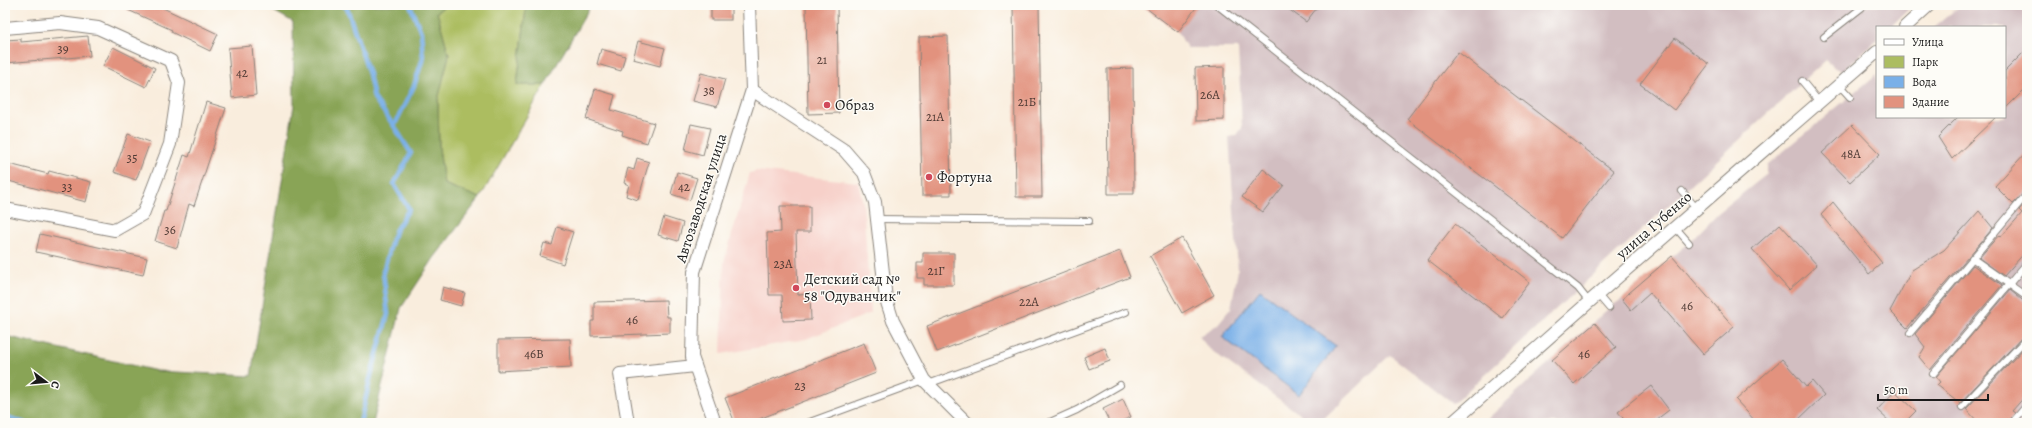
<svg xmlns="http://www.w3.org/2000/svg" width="2032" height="428" viewBox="0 0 2032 428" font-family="Alegreya,serif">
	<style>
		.built { fill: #f7d0c9 }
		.industrial { fill: #d2bec1 }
		.green { fill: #acbd61; stroke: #646c3e }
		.forest { fill: #89a457; stroke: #52603a }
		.water { fill: #7ab0e8; stroke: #4b6682 }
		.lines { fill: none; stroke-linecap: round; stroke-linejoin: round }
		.stream { stroke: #7ab0e8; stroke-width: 4.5 }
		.building { fill: #e2927e }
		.service-casing { stroke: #8a847c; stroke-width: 8 }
		.minor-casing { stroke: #8a847c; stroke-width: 14 }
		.service { stroke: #fff; stroke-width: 6 }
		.minor { stroke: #fff; stroke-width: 12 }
		.poi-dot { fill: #d1495b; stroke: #fdfcf7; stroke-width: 1.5 }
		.labels { text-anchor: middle; stroke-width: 3; stroke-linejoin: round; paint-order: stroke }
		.number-label { font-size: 13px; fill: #4e3a34 }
		.poi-label { font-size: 15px; fill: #1c1c1c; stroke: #fdfcf7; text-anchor: start }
		.street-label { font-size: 15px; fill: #1c1c1c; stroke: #fdfcf7 }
	</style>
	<rect width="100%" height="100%" fill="#fdfcf7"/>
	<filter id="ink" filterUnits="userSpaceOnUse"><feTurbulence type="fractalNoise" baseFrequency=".025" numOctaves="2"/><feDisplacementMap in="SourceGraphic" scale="8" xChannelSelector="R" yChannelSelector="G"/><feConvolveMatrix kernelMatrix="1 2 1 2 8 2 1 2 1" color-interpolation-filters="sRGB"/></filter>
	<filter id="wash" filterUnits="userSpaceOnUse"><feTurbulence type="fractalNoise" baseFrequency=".012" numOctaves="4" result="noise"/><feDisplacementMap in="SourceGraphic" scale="16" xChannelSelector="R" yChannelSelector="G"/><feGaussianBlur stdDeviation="0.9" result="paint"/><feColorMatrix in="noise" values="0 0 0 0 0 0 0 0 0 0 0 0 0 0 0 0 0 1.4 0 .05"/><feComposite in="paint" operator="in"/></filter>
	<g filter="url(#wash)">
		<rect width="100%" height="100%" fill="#f9eddd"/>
		<path class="built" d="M 757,171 L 858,182 L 863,203 L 871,313 L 806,339 L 721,354 L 724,262 L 750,173 Z"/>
		<g class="industrial">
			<path d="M 1145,5 L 1913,5 L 1890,27 L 1877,27 L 1877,39 L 1843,71 L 1835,68 L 1826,60 L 1453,404 L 1390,355 L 1319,423 L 1312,423 L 1208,348 L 1199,336 L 1217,325 L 1231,308 L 1238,270 L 1229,137 L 1237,135 L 1242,128 L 1238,48 L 1187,48 L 1178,32 L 1144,7 Z"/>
			<path d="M 1961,5 L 2027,5 L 2027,423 L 1483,423 L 1609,308 L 1622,299 L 1689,243 L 1718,213 L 1767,174 L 1767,165 L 1877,74 L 1877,117 L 2005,117 L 2005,27 L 1934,27 Z"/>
		</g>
		<path class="green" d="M 446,5 L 523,5 L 526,9 L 517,85 L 545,85 L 480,198 L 444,184 L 439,148 L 438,100 L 449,55 L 437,12 Z"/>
		<g class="forest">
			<path d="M 263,5 L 446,5 L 437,12 L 449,55 L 438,100 L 439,148 L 444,184 L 480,198 L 434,258 L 401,308 L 373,423 L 5,423 L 5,336 L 157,371 L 251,376 L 294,105 L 293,22 Z"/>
			<path d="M 523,5 L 591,5 L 545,85 L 517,85 L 526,9 Z"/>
		</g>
		<path class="water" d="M 1260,290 L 1336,346 L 1299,395 L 1222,337 Z"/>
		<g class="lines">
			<g class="stream">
				<path d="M 342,5 L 347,8 L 369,74 L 374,98 L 394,126"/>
				<path d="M 5,416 L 25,423"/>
				<path d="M 360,423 L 371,375 L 388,314 L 383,272 L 395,231 L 409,209 L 394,184 L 411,153 L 394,126 L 414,86 L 423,58 L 421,32 L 410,5"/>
			</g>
		</g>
		<g id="blocks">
			<g class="building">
				<path d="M 117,5 L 165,5 L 163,8 L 218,34 L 210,51 L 171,32 L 172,30 Z"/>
				<rect x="711" y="5" width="20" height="15"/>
				<path d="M 806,5 L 837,5 L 839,113 L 808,114 Z"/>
				<path d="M 1013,5 L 1039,5 L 1042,197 L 1016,197 Z"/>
				<path d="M 1142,5 L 1198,5 L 1178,32 Z"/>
				<path d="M 1283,5 L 1319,5 L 1306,22 Z"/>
				<path d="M 88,36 L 90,56 L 5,63 L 5,40 L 21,39 L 21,42 Z"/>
				<path d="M 948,36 L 951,195 L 922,195 L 919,37 Z"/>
				<path d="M 1675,38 L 1709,64 L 1674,110 L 1640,84 Z"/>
				<path d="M 638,41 L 665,48 L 660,66 L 633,59 Z"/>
				<path d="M 252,46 L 256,95 L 232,98 L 228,48 Z"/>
				<path d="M 113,47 L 155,68 L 146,87 L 103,66 Z"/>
				<path d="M 601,49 L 625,56 L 621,71 L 597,64 Z"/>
				<path d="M 2027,49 L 2027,87 L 2005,109 L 2005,71 Z"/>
				<path d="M 1458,52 L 1614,171 L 1562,238 L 1407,119 Z"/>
				<path d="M 1224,67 L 1224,120 L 1196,121 L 1195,68 Z"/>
				<path d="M 1133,68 L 1134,194 L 1108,194 L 1107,69 Z"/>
				<path d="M 701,73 L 725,79 L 717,107 L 693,101 Z"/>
				<path d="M 595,89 L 615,95 L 611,110 L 654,123 L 647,143 L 622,135 L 623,131 L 586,119 Z"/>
				<path d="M 206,102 L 226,108 L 194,206 L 189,204 L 177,248 L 155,241 L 164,211 L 166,211 L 184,155 L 189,157 Z"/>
				<path d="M 1958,117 L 1996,117 L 1952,159 L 1938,137 Z"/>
				<path d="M 691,124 L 710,128 L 703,155 L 685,150 Z"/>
				<path d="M 1852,125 L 1880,154 L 1850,182 L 1822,153 Z"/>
				<path d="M 128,134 L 150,142 L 136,180 L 114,172 Z"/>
				<path d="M 2027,151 L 2027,190 L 2013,204 L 1995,186 Z"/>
				<path d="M 637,158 L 649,162 L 638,200 L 626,196 L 629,185 L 624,183 L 628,168 L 634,170 Z"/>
				<path d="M 5,163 L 48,174 L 49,171 L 91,182 L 86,202 L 5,180 Z"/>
				<path d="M 1263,169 L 1284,185 L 1263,212 L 1242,197 Z"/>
				<path d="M 677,172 L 697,178 L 690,200 L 671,194 Z"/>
				<path d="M 2027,201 L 2027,250 L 2004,276 L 1979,258 L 1999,235 L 2001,237 L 2022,213 L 2019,210 Z"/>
				<path d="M 1833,202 L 1882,263 L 1869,274 L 1821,215 Z"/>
				<path d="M 780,206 L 810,206 L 810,232 L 796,232 L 798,295 L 810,294 L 811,320 L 783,321 L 782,295 L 769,295 L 767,233 L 781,232 Z"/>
				<path d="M 1979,211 L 1993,228 L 1907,328 L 1890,311 L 1912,270 L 1944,250 Z"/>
				<path d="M 664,217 L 683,223 L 678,241 L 658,235 Z"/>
				<path d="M 1455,224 L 1530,282 L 1502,318 L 1427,260 Z"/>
				<path d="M 1780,224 L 1817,265 L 1789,290 L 1752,249 Z"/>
				<path d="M 557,227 L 573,232 L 563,264 L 540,256 L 544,243 L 552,245 Z"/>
				<path d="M 40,234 L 147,258 L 143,275 L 36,252 Z"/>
				<path d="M 1182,238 L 1214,295 L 1182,313 L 1150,256 Z"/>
				<path d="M 1120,251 L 1130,277 L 937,352 L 927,326 Z"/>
				<path d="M 923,253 L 954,253 L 954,285 L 924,285 L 924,278 L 917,278 L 917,263 L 923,263 Z"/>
				<path d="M 1672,256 L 1734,327 L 1703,354 L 1650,293 L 1631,310 L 1622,299 Z"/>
				<path d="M 1973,265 L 2002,285 L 1930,370 L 1919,357 L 1925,347 L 1915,334 Z"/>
				<path d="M 443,287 L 465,293 L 461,306 L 440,300 Z"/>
				<path d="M 2010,290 L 2027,304 L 2027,334 L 2024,335 L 1960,403 L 1937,385 L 1940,382 L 1936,377 Z"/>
				<path d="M 666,300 L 667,317 L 670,317 L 670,333 L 591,336 L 591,321 L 594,321 L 594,302 Z"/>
				<path d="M 1595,323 L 1616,347 L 1574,384 L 1552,360 Z"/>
				<path d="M 570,339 L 571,367 L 498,371 L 498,340 Z"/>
				<path d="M 864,343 L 876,373 L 749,423 L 735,423 L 725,398 Z"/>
				<path d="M 2027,345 L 2027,394 L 2012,411 L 2015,413 L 2008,423 L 1979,423 L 1966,409 Z"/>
				<path d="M 1105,348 L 1110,361 L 1089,369 L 1084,357 Z"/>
				<path d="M 1782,359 L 1806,387 L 1812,381 L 1824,395 L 1795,423 L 1757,423 L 1736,400 Z"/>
				<path d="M 1651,386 L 1669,410 L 1652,423 L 1627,423 L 1618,412 Z"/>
				<path d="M 1895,391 L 1916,411 L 1904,423 L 1891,423 L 1877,410 Z"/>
				<path d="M 1123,399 L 1131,417 L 1117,423 L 1110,423 L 1103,409 Z"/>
			</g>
		</g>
	</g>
	<g filter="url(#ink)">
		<use href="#blocks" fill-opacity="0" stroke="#8a847c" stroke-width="1"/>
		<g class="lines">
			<g class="service-casing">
				<g id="service">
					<path d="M 1217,5 L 1578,288 L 1589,302"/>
					<path d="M 1824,37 L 1865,5"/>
					<path d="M 1802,81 L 1820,103"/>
					<path d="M 1840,86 L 1850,97"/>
					<path d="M 1682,191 L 1697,209"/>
					<path d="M 877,219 L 1089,221"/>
					<path d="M 1675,227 L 1689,243"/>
					<path d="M 1972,258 L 2027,297"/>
					<path d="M 1598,295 L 1609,308"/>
					<path d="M 1910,333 L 2027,194"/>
					<path d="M 1933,374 L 2027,263"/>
					<path d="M 928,384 L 1126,312"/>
					<path d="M 1962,407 L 2027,338"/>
					<path d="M 807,423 L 924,380"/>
					<path d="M 1048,423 L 1077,410 L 1120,385"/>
					<path d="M 2012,423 L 2027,405"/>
				</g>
			</g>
			<g class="minor-casing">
				<g id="minor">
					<path d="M 1905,27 L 1929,5"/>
					<path d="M 5,28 L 60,23 L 98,28 L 171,61 L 179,83 L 170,144 L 143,214 L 115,230 L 5,209"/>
					<path d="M 752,90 L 844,150 L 864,173 L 875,202 L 886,299 L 893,321 L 924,380 L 967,423"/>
					<path d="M 628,423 L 620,374 L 695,366"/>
					<path d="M 715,423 L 692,357 L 694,272 L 752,90 L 749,5"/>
					<path d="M 1452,423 L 1589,302 L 1877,52"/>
				</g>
			</g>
			<use href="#service" class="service"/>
			<use href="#minor" class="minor"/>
		</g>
	</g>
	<g class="poi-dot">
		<circle cx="827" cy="105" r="4"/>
		<circle cx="929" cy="177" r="4"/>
		<circle cx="796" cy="288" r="4"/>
	</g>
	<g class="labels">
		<g class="number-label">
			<text x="63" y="53">39</text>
			<text x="822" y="64">21</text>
			<text x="242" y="77">42</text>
			<text x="709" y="95">38</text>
			<text x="1210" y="99">26А</text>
			<text x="1027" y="106">21Б</text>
			<text x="935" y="121">21А</text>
			<text x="1851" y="158">48А</text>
			<text x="132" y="162">35</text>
			<text x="67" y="191">33</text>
			<text x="684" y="191">42</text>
			<text x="170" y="234">36</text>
			<text x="783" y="268">23А</text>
			<text x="936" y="275">21Г</text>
			<text x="1029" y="306">22А</text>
			<text x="1687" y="310">46</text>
			<text x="632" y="324">46</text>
			<text x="534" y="358">46В</text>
			<text x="1584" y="358">46</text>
			<text x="800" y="390">23</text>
		</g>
		<g class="poi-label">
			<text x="835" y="110">Образ</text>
			<text x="937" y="182">Фортуна</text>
			<text x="804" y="284">Детский сад №<tspan x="804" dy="17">58 "Одуванчик"</tspan></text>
		</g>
		<g class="street-label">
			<text transform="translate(701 198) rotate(-72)" y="5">Автозаводская улица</text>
			<text transform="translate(1654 225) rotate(-41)" y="5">улица Губенко</text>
		</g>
	</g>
	<rect width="2032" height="428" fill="none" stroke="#fdfcf7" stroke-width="20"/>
	<rect x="1876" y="26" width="130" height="92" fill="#fdfcf7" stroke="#a3a29f"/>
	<rect x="1884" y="39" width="20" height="6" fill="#ffffff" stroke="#a3a29f"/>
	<text x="1912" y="46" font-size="12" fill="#1c1c1c">Улица</text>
	<rect x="1884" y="56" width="20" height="12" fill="#acbd61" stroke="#a3a29f"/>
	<text x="1912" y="66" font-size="12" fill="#1c1c1c">Парк</text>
	<rect x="1884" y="76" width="20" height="12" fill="#7ab0e8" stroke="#a3a29f"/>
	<text x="1912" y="86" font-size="12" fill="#1c1c1c">Вода</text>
	<rect x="1884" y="96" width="20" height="12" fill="#e2927e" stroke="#a3a29f"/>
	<text x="1912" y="106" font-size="12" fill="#1c1c1c">Здание</text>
	<g transform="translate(46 382) rotate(106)" stroke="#fdfcf7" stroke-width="3" paint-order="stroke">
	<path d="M0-3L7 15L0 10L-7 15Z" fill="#1c1c1c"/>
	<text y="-6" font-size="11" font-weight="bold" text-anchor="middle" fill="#1c1c1c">С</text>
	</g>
	<path d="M1878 394v6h110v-6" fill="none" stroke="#1c1c1c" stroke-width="2"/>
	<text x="1884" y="394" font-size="12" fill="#1c1c1c" stroke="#fdfcf7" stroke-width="3" paint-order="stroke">50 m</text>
</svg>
